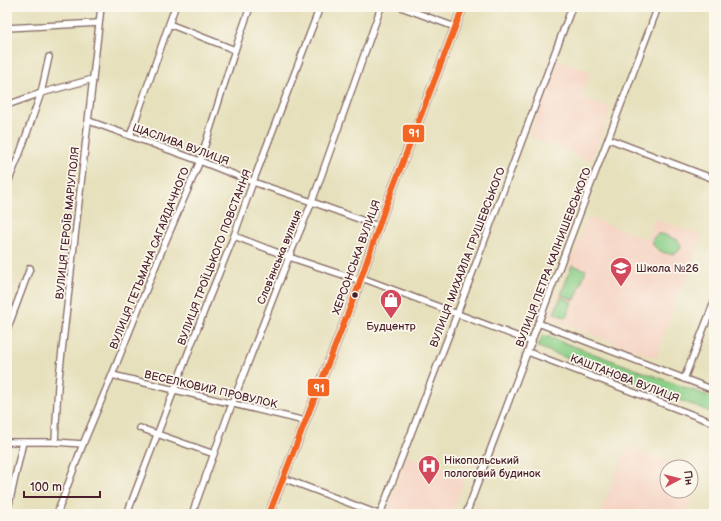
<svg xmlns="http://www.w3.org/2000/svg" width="721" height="521" viewBox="0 0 721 521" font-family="'Balsamiq Sans',sans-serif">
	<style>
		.built { fill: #f5d3c2 }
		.green { fill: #8bcf88; stroke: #6a775a }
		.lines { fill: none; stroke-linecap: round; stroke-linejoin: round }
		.minor-casing { stroke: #81635e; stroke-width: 8 }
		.secondary-casing { stroke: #81635e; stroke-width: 10 }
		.minor { stroke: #fff; stroke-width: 5.5 }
		.secondary { stroke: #fff; stroke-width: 8 }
		.bus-1-casing { stroke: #fbf7ec; stroke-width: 9 }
		.bus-1 { stroke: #f26522; stroke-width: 6 }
		.bus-dot { fill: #4a1f2b; stroke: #fbf7ec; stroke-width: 1.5 }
		.labels { text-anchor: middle; stroke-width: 3.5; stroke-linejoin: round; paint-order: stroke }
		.street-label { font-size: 11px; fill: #4a1f2b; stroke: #fbf7ec }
		.poi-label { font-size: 11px; fill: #4a1f2b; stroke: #fbf7ec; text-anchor: start }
		.line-badge { stroke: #fbf7ec; stroke-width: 1.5 }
		.badge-label { font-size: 11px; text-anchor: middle; font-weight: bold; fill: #fff }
	</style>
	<rect width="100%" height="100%" fill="#fbf7ec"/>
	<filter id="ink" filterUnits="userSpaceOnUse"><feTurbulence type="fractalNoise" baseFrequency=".025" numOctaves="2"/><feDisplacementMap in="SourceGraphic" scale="8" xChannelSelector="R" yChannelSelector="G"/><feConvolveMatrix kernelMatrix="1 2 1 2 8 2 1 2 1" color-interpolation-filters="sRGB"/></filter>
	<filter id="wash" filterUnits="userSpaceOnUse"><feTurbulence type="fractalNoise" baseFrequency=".012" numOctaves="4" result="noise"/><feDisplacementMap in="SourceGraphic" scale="16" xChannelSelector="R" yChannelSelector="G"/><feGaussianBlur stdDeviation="0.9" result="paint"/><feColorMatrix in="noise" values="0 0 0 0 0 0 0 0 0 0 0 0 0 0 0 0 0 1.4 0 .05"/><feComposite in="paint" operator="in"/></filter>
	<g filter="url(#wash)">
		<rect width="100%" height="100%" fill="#e6e0bc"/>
		<g class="built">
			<path d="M 558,59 L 590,71 L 581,97 L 611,109 L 591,161 L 529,136 Z"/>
			<path d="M 588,217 L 646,239 L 655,219 L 703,236 L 686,282 L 678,294 L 656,358 L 549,318 Z"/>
			<path d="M 627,446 L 682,467 L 667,467 L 667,491 L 691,491 L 691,470 L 701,474 L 686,514 L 600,514 Z"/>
			<path d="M 407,456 L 465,477 L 452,514 L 386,514 Z"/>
			<path d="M 476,506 L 497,514 L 473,514 Z"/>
		</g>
		<g class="green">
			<path d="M 658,234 L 662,234 L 678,240 L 681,246 C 678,265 638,245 658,234 Z"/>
			<path d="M 572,265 L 586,270 L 575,300 L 561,295 Z"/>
			<path d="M 561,297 L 572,302 L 566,318 L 554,313 Z"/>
			<path d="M 543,335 L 714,398 L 714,413 L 538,347 Z"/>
		</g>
	</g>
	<g filter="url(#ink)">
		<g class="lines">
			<g class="minor-casing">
				<g id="minor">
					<path d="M 401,7 L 455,27"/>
					<path d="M 169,24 L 235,50"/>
					<path d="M 7,28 L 99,23"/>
					<path d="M 7,105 L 41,93 L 93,79"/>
					<path d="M 89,121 L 200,161 L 253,182 L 312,202 L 378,226"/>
					<path d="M 130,136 L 175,7"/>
					<path d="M 609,139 L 714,179"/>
					<path d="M 7,185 L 20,153 L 41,93 L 49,57"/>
					<path d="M 234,236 L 289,257 L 361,281"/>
					<path d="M 362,278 L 532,342"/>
					<path d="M 538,323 L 714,390"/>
					<path d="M 7,330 L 30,268"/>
					<path d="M 528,352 L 714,423"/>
					<path d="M 112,375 L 305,421"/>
					<path d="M 684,379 L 714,302"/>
					<path d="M 140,428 L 214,454"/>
					<path d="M 7,442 L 55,442 L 83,444"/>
					<path d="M 55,442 L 58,386 L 101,7"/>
					<path d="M 283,478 L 378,514"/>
					<path d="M 7,509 L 9,504 L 23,442"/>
					<path d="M 57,514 L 83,444 L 112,375 L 164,245 L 200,161 L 235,50 L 250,7"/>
					<path d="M 127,514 L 209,298 L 234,236 L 253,182 L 320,7"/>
					<path d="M 192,514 L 232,404 L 289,257 L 312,202 L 381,7"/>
					<path d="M 380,514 L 457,314 L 572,7"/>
					<path d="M 466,514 L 658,7"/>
				</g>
			</g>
			<g class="secondary-casing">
				<path id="secondary" d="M 269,514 L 357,290 L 385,208 L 463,7"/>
			</g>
			<use href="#minor" class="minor"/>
			<use href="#secondary" class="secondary"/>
			<g class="bus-1-casing">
				<path id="bus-1" d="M 269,514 L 357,290 L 385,208 L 463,7"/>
			</g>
			<use href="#bus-1" class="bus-1"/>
		</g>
	</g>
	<defs>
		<g id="school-pin" transform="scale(1.15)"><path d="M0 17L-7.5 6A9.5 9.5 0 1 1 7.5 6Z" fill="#d1495b" stroke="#fbf7ec"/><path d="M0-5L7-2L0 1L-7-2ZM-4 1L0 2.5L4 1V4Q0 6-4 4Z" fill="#fff"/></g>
		<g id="shop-pin" transform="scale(1.15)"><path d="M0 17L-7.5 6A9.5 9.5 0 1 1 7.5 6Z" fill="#d1495b" stroke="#fbf7ec"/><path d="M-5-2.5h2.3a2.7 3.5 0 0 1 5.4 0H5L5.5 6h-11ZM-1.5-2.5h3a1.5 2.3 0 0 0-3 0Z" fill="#fff"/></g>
		<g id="hospital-pin" transform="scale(1.15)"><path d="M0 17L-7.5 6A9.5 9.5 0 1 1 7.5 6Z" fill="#d1495b" stroke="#fbf7ec"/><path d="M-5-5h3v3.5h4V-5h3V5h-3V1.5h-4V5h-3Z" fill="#fff"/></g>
	</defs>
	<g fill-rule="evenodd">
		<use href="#school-pin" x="621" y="268"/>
		<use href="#shop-pin" x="391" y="300"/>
		<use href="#hospital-pin" x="429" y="466"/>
	</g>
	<circle class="bus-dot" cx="355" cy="295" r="3.5"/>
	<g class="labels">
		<g class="street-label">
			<text transform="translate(181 144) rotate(20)" y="4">ЩАСЛИВА ВУЛИЦЯ</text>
			<text transform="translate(67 223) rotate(-84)" y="4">ВУЛИЦЯ ГЕРОЇВ МАРІУПОЛЯ</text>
			<text transform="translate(214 257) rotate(-69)" y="4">ВУЛИЦЯ ТРОЇЦЬКОГО ПОВСТАННЯ</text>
			<text transform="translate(279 257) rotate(-68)" y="4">Словʼянська вулиця</text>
			<text transform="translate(356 257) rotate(-70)" y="4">ХЕРСОНСЬКА ВУЛИЦЯ</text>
			<text transform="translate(467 257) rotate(-69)" y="4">ВУЛИЦЯ МИХАЙЛА ГРУШЕВСЬКОГО</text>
			<text transform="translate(553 257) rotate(-69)" y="4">ВУЛИЦЯ ПЕТРА КАЛНИШЕВСЬКОГО</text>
			<text transform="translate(149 258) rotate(-68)" y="4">ВУЛИЦЯ ГЕТЬМАНА САГАЙДАЧНОГО</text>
			<text transform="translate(625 378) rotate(21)" y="4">КАШТАНОВА ВУЛИЦЯ</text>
			<text transform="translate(211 389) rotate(13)" y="4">ВЕСЕЛКОВИЙ ПРОВУЛОК</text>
		</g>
		<g class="poi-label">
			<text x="636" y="272">Школа №26</text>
			<text x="391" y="330" text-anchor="middle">Будцентр</text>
			<text x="444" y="464">Нікопольський<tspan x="444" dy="13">пологовий будинок</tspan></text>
		</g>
	</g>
	<g class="line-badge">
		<rect x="402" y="124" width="23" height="19" rx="4" fill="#f26522"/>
		<rect x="307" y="378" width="23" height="19" rx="4" fill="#f26522"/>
	</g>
	<g class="badge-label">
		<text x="414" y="137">91</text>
		<text x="319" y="392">91</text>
	</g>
	<rect width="721" height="521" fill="none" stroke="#fbf7ec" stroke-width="24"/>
	<g transform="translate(679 479) rotate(83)"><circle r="19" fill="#fbf7ec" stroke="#b4a19f"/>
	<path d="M0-3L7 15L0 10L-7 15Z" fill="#d1495b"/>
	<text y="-6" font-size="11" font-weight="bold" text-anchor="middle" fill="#4a1f2b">Пн</text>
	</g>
	<path d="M24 491v6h76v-6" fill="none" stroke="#4a1f2b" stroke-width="2"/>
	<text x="30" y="491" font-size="12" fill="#4a1f2b" stroke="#fbf7ec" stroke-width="3" paint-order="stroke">100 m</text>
</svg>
